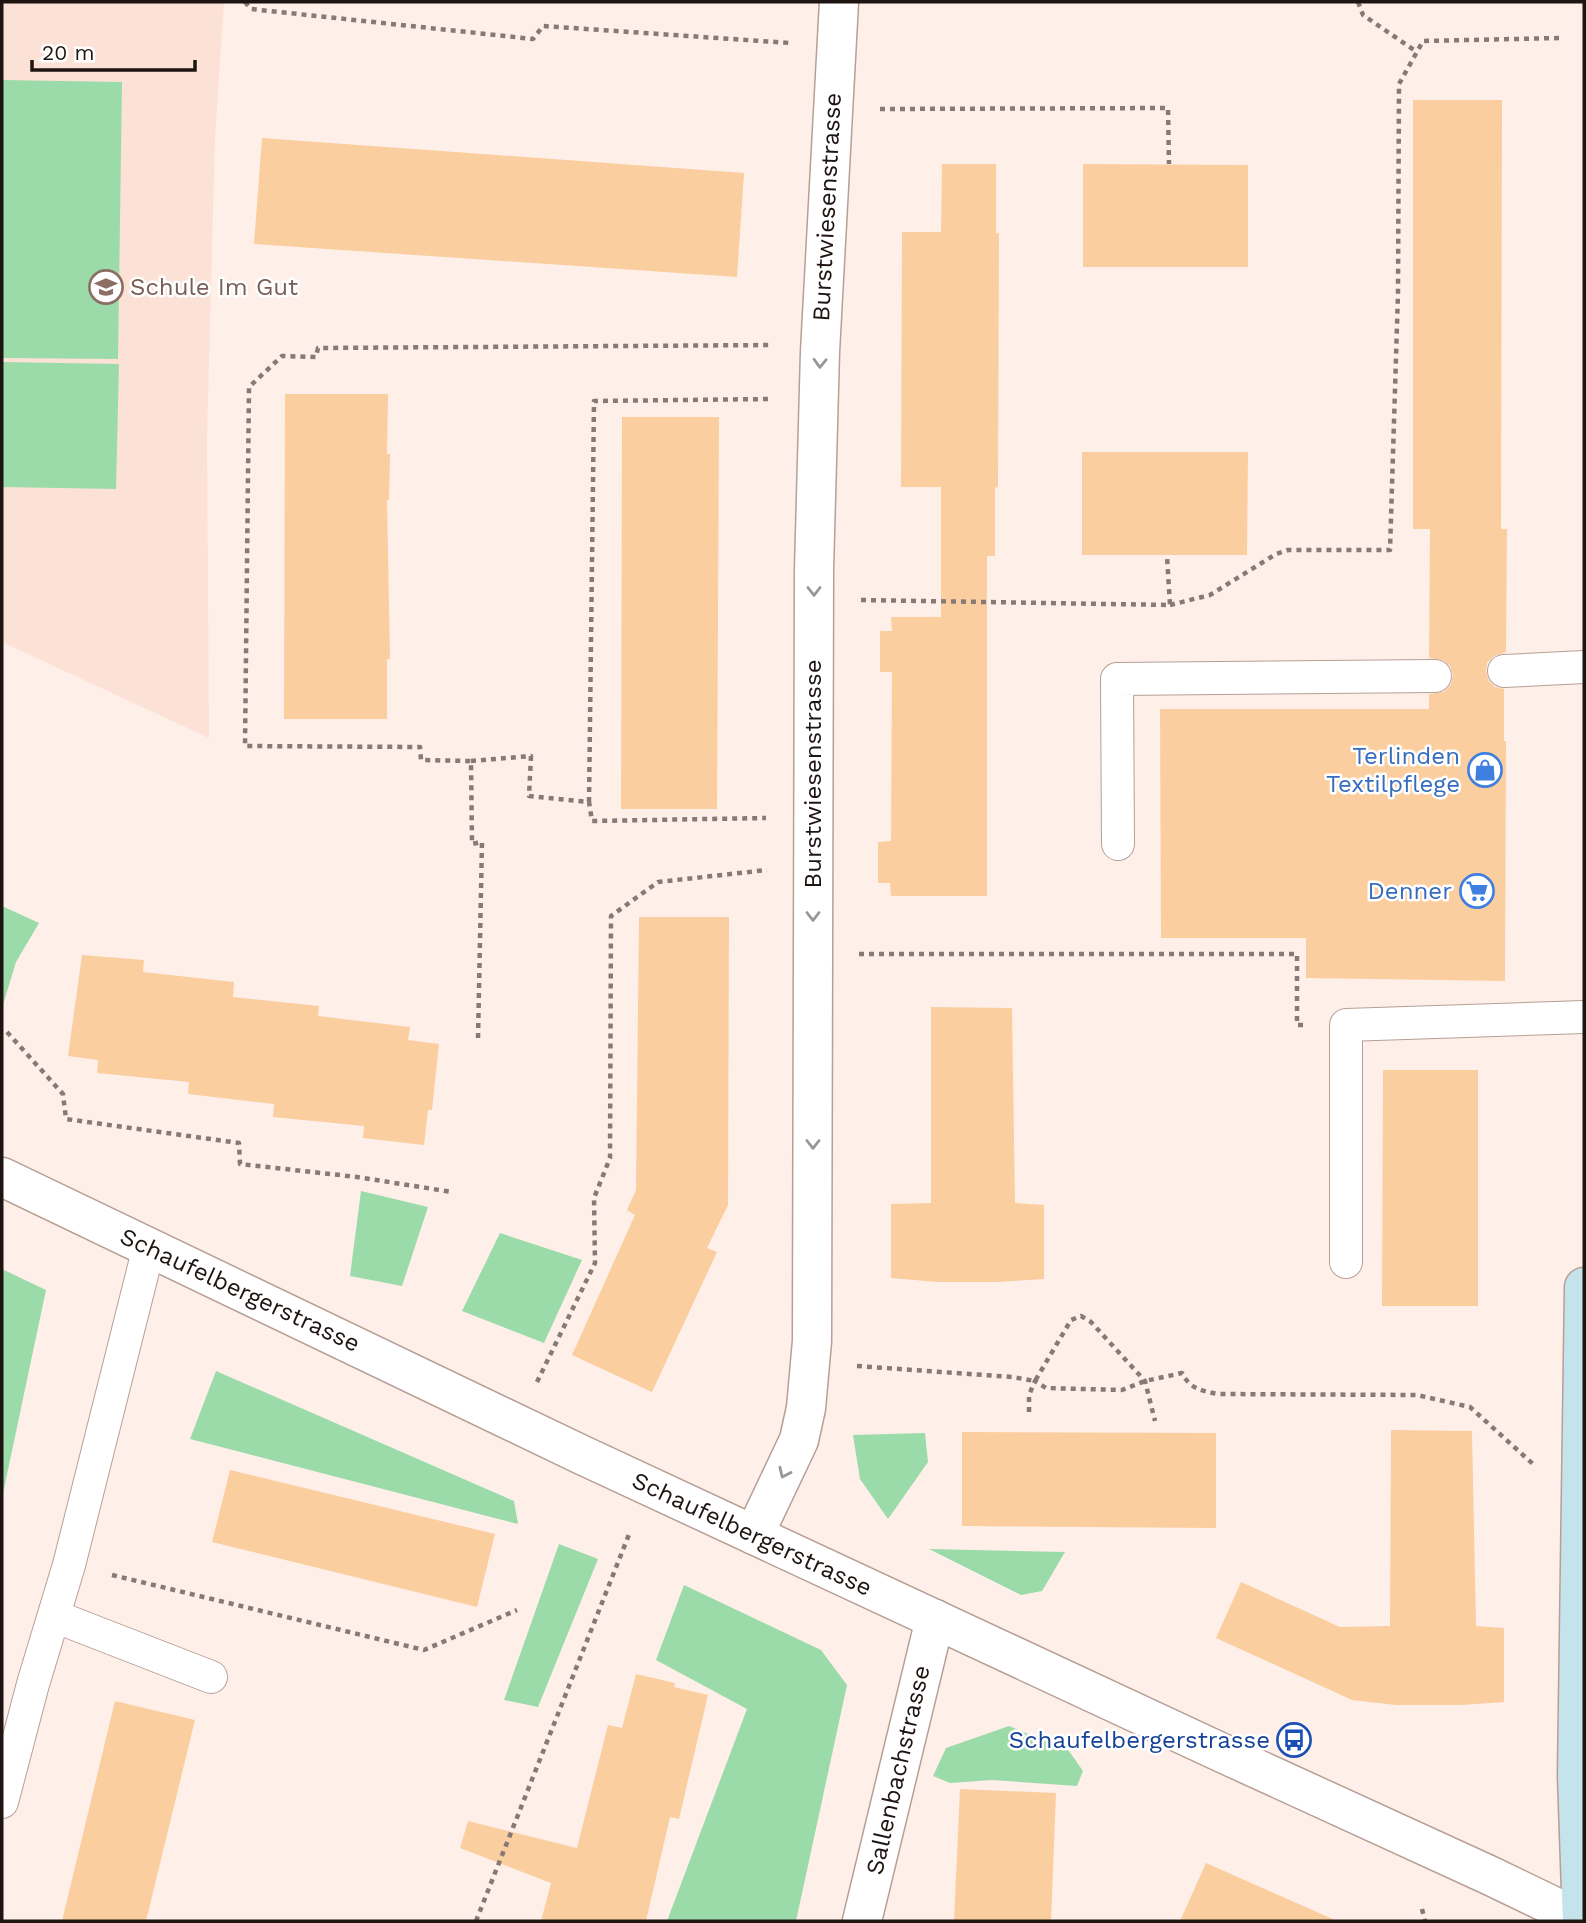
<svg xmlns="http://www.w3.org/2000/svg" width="1586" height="1923" viewBox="0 0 1586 1923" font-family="'Work Sans',sans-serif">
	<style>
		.built { fill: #fce1d7 }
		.green { fill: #9adba9 }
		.building { fill: #fbcea0 }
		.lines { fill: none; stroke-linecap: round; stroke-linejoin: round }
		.service-casing { stroke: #b79f96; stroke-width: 34 }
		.minor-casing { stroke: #b79f96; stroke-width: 41 }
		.tertiary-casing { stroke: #b79f96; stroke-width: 41 }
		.secondary-casing { stroke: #b79f96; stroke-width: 41 }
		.path { stroke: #877a76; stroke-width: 4.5; stroke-dasharray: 5 5; stroke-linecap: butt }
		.service { stroke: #fff; stroke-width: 32 }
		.minor { stroke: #fff; stroke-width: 38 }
		.tertiary { stroke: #fff; stroke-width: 38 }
		.secondary { stroke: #c5e3eb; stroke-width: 38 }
		.oneway { stroke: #9a9694 }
		.labels { text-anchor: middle; stroke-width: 5; stroke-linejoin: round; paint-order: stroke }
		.street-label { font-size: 24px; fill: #1e1512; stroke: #fff }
		.education-label { font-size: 24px; fill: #785e54; stroke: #fff; text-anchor: start }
		.shop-label { font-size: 24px; fill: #366cbe; stroke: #fff; text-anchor: end }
		.transit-label { font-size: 24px; fill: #164399; stroke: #fff; text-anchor: end }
	</style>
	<rect width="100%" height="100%" fill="#ffefe9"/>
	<path class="built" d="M 2,2 L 224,2 L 215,137 L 207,437 L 209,738 L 2,642 Z"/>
	<g class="green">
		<path d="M 2,80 L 122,82 L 118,359 L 2,358 Z"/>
		<path d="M 2,362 L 119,364 L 116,489 L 2,487 Z"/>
		<path d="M 2,906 L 39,923 L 16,962 L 2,1008 Z"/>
		<path d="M 361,1191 L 428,1207 L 402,1286 L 350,1276 Z"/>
		<path d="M 500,1233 L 582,1260 L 544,1343 L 462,1311 Z"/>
		<path d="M 2,1269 L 46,1290 L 2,1498 Z"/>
		<path d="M 216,1371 L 514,1501 L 518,1524 L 190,1439 Z"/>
		<path d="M 925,1433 L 928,1462 L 888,1519 L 860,1479 L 853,1435 Z"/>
		<path d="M 559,1544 L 598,1559 L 538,1707 L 504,1700 Z"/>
		<path d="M 929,1549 L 1065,1552 L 1042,1591 L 1021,1595 Z"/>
		<path d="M 684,1585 L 821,1650 L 847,1685 L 796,1921 L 667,1921 L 747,1709 L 656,1660 Z"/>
		<path d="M 1009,1726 L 1069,1751 L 1083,1771 L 1077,1786 L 992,1780 L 950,1783 L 933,1776 L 946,1748 Z"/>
	</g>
	<g class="building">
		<path d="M 1413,100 L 1502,100 L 1501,529 L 1507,529 L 1506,652 L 1494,656 L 1487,663 L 1486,671 L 1489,681 L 1495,687 L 1504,689 L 1504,741 L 1506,741 L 1505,981 L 1306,978 L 1306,938 L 1161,938 L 1160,709 L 1429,709 L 1429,694 L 1444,692 L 1451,684 L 1453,675 L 1450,666 L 1443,660 L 1429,658 L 1430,529 L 1413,529 Z"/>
		<path d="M 262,138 L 744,173 L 737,277 L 254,244 Z"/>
		<path d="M 942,164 L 996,164 L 996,233 L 999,233 L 998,487 L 995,488 L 995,556 L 987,556 L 987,896 L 891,896 L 890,883 L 878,883 L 878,842 L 891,841 L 892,672 L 880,672 L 880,631 L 892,631 L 891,617 L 941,617 L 941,487 L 901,487 L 902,232 L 941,232 Z"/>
		<path d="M 1083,164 L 1248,165 L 1248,267 L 1083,267 Z"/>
		<path d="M 285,394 L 388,394 L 387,454 L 390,454 L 389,500 L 387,500 L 390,659 L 387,659 L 387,719 L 284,719 Z"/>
		<path d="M 622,417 L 719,417 L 717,809 L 621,809 Z"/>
		<path d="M 1082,452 L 1248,452 L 1247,555 L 1082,555 Z"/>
		<path d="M 639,917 L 729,917 L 728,1205 L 707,1248 L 717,1252 L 652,1392 L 572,1355 L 635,1215 L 627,1210 L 636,1190 Z"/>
		<path d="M 82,955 L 144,960 L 143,972 L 234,982 L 233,997 L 319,1006 L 318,1016 L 410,1027 L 408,1040 L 439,1044 L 432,1110 L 428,1110 L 424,1145 L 363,1138 L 364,1126 L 273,1117 L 274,1104 L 188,1094 L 189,1082 L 97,1073 L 98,1060 L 68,1056 Z"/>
		<path d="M 931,1007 L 1012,1008 L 1015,1203 L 1044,1205 L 1044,1279 L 997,1282 L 938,1282 L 891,1278 L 891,1204 L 931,1203 Z"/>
		<path d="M 1383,1070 L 1478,1070 L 1478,1306 L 1382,1306 Z"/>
		<path d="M 1391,1430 L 1472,1431 L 1476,1626 L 1504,1628 L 1504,1702 L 1461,1705 L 1396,1705 L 1352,1700 L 1216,1638 L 1241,1582 L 1340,1627 L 1390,1626 Z"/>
		<path d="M 962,1432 L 1216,1433 L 1216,1528 L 962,1526 Z"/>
		<path d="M 230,1470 L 495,1534 L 477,1607 L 212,1542 Z"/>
		<path d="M 636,1674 L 675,1683 L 674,1687 L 708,1695 L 679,1819 L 670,1817 L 646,1921 L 541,1921 L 551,1883 L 460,1848 L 468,1821 L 577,1848 L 608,1725 L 622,1728 Z"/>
		<path d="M 115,1701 L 195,1720 L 146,1921 L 62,1921 Z"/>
		<path d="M 960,1789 L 1056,1793 L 1051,1921 L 954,1921 Z"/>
		<path d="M 1206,1863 L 1337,1921 L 1180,1921 Z"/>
	</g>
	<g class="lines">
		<g class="service-casing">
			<g id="service">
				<path d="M 1504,671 L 1584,667"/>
				<path d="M 1118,844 L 1117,679 L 1435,676"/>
				<path d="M 1346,1262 L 1346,1025 L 1584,1017"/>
				<path d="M 54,1616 L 211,1677"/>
				<path d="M 2,1802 L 33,1684 L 69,1565 L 149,1247"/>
			</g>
		</g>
		<g class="minor-casing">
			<g id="minor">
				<path d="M 754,1535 L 799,1440 L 806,1408 L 812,1341 L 814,570 L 820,352 L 839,2"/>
				<path d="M 862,1921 L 935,1619"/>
			</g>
		</g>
		<g class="tertiary-casing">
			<path id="tertiary" d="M 2,1177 L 580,1454 L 1218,1751 L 1491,1876 L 1582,1920"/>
		</g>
		<g class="secondary-casing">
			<path id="secondary" d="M 1582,1921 L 1577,1776 L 1584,1287"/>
		</g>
		<g class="path">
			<path d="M 245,2 L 251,9 L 533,39 L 543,26 L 790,43"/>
			<path d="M 1358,2 L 1363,15 L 1417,52"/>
			<path d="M 880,109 L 1168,108 L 1169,164"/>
			<path d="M 861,600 L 1170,605 L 1167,556"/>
			<path d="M 1170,605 L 1210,595 L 1276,554 L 1288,550 L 1390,550 L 1398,293 L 1399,84 L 1423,41 L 1560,38"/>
			<path d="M 471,761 L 531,756 L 529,796 L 589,802 L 592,821 L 766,818"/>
			<path d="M 589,802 L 594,401 L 770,399"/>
			<path d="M 859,954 L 1297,954 L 1297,1025 L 1304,1025"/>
			<path d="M 7,1032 L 63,1094 L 66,1119 L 239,1143 L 240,1164 L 357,1177 L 452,1192"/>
			<path d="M 478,1038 L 482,842 L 472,844 L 471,761 L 421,760 L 420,747 L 245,746 L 249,387 L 282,356 L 316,357 L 318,348 L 773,345"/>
			<path d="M 857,1366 L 1012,1377 L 1035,1381 L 1071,1320 L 1081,1316 L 1091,1322 L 1145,1381 L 1155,1421"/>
			<path d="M 537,1382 L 595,1263 L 594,1198 L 610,1158 L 611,916 L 658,882 L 767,870"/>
			<path d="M 1029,1412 L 1029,1395 L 1035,1381 L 1046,1388 L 1122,1390 L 1145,1381 L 1182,1373 C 1190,1389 1202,1391 1218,1394 L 1417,1395 L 1470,1407 L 1533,1464"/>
			<path d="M 112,1575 L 424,1650 L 517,1610"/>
			<path d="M 1422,1909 L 1425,1921"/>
			<path d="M 476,1921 L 630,1532"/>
		</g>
		<use href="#service" class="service"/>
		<use href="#minor" class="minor"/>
		<use href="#tertiary" class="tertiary"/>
		<use href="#secondary" class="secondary"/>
	</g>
	<defs><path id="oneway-chevron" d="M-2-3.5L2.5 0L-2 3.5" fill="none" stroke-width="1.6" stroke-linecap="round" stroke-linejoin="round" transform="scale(1.75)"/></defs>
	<g class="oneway">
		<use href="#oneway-chevron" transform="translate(820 363) rotate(92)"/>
		<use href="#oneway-chevron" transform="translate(814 591) rotate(90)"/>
		<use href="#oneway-chevron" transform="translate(813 916) rotate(90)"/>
		<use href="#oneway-chevron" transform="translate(813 1144) rotate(90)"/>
		<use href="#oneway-chevron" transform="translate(784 1473) rotate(115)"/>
	</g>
	<defs>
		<g id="school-ring" transform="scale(1.75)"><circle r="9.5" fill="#fff" stroke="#8d6e63" stroke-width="1.5"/><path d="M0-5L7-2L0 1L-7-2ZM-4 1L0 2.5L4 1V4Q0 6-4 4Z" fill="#8d6e63"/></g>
		<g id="shop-ring" transform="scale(1.75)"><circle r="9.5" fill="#fff" stroke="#3f7fe0" stroke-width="1.5"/><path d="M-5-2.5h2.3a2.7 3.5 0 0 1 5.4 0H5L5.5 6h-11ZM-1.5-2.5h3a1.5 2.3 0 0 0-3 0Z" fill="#3f7fe0"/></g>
		<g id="supermarket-ring" transform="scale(1.75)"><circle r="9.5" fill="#fff" stroke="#3f7fe0" stroke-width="1.5"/><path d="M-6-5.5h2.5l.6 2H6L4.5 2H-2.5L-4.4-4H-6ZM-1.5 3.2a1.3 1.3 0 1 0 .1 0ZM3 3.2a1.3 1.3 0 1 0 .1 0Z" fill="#3f7fe0"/></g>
		<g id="bus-ring" transform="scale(1.75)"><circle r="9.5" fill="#fff" stroke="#1a4fb4" stroke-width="1.5"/><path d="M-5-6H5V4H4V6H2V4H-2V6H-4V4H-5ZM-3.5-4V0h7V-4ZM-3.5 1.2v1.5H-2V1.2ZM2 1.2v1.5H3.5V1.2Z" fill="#1a4fb4"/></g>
	</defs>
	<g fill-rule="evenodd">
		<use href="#school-ring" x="106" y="287"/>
		<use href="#shop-ring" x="1485" y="770"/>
		<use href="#supermarket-ring" x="1477" y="891"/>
		<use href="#bus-ring" x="1294" y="1740"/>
	</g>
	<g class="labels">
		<g class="street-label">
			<text transform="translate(827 207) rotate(-87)" y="8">Burstwiesenstrasse</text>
			<text transform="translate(813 774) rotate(-90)" y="8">Burstwiesenstrasse</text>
			<text transform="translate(240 1290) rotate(25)" y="8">Schaufelbergerstrasse</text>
			<text transform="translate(752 1534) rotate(25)" y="8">Schaufelbergerstrasse</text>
			<text transform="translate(898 1770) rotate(-77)" y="8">Sallenbachstrasse</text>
		</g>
		<g class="education-label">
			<text x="130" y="295">Schule Im Gut</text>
		</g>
		<g class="shop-label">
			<text x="1460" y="764">Terlinden<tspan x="1460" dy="28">Textilpflege</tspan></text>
			<text x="1452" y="899">Denner</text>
		</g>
		<g class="transit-label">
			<text x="1270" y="1748">Schaufelbergerstrasse</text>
		</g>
	</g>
	<rect width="1586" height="1923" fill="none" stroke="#1e1512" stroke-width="7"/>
	<path d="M32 60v10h163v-10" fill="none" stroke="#1e1512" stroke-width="3.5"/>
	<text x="42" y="60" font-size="21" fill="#1e1512" stroke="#ffffff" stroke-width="5" paint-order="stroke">20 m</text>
</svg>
